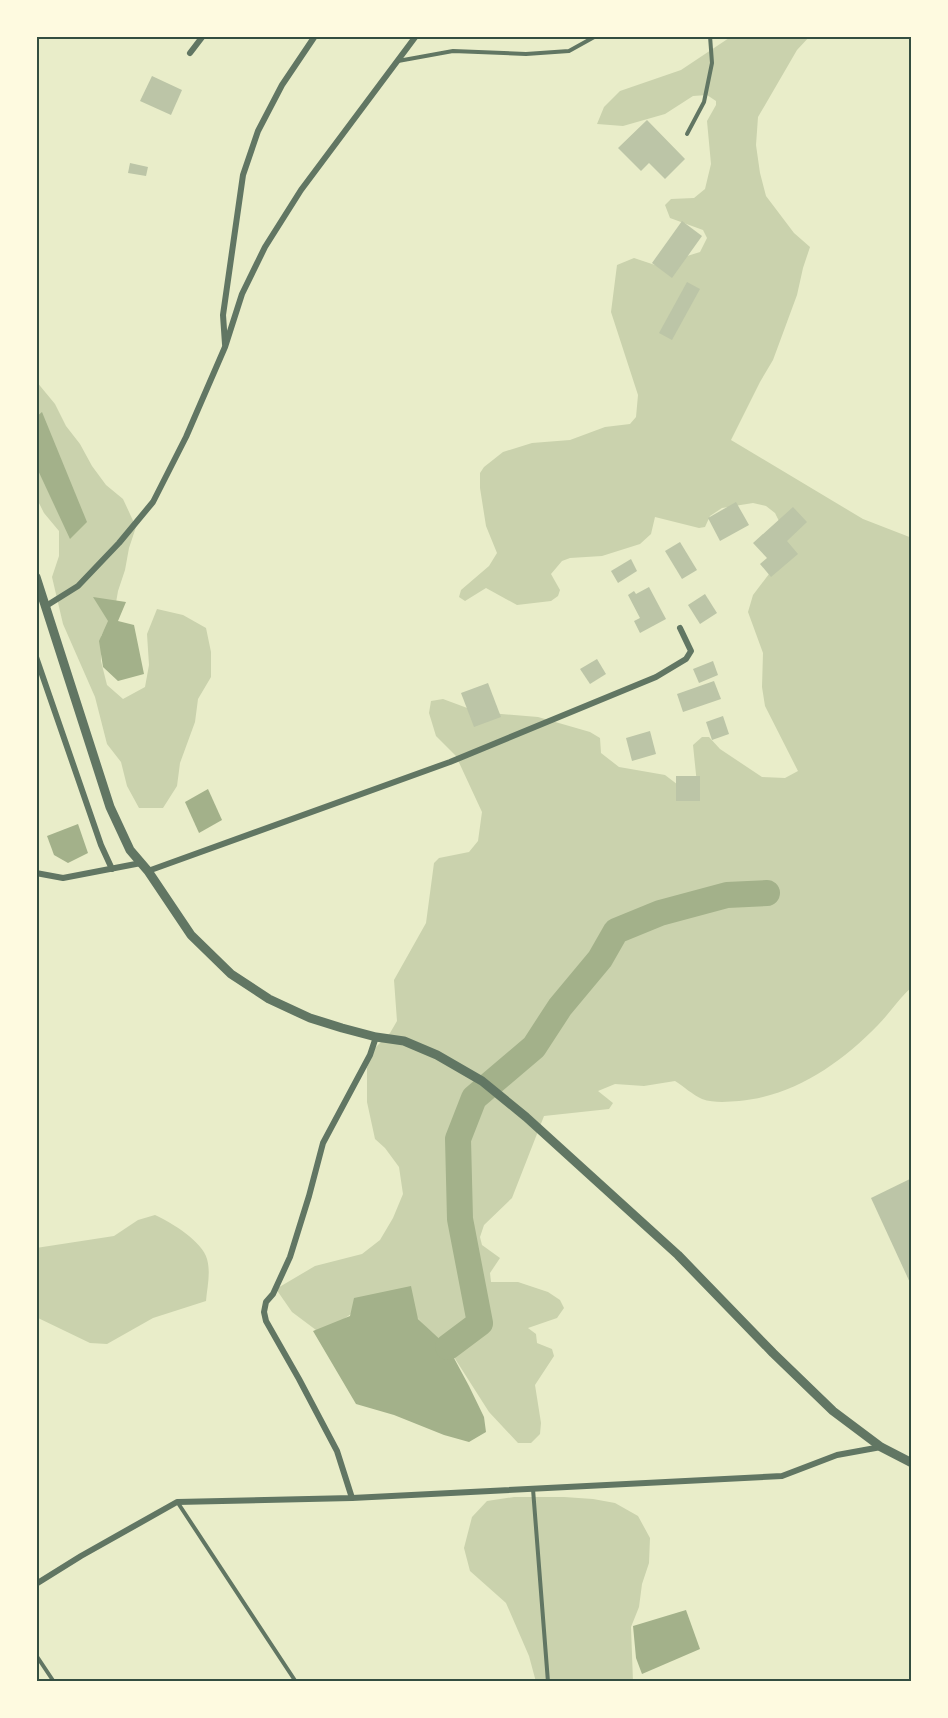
<svg xmlns="http://www.w3.org/2000/svg" width="948" height="1718" viewBox="0 0 948 1718" font-family="'Roboto Condensed',sans-serif">
	<style>
		.green { fill: #cad2ad }
		.water { fill: #a3b18a }
		.lines { fill: none; stroke-linecap: round; stroke-linejoin: round }
		.river { stroke: #a3b18a; stroke-width: 26 }
		.building { fill: #bcc5a7 }
		.service { stroke: #617663; stroke-width: 4 }
		.minor { stroke: #617663; stroke-width: 6 }
		.tertiary { stroke: #617663; stroke-width: 9 }
		.neatline { fill: none; stroke: #344e41; stroke-width: 2 }
	</style>
	<rect width="100%" height="100%" fill="#e9edc9"/>
	<g class="green">
		<path d="M 732,36 L 810,36 L 797,50 L 758,117 L 756,145 L 760,173 L 766,196 L 794,233 L 810,247 L 803,268 L 797,295 L 773,360 L 760,382 L 731,440 L 863,519 L 912,538 L 912,987 C 899,998 890,1013 878,1025 C 840,1064 794,1096 739,1101 C 727,1102 713,1103 702,1099 C 693,1095 683,1086 675,1081 L 644,1086 L 615,1084 L 598,1091 L 613,1103 L 609,1109 L 544,1116 L 512,1198 L 484,1225 L 480,1237 L 482,1245 L 500,1258 L 490,1273 L 491,1282 L 518,1282 L 548,1292 L 560,1300 L 564,1308 L 557,1318 L 528,1328 L 536,1334 L 537,1343 L 552,1349 L 554,1356 L 535,1385 L 541,1423 L 540,1434 L 531,1443 L 518,1443 L 489,1412 L 452,1354 L 409,1309 L 351,1314 L 327,1331 L 320,1333 L 292,1312 L 276,1289 L 315,1266 L 362,1254 L 380,1240 L 393,1218 L 403,1194 L 399,1167 L 385,1148 L 375,1139 L 367,1102 L 367,1068 L 374,1049 L 390,1033 L 397,1021 L 394,980 L 426,923 L 434,863 L 439,858 L 469,852 L 478,841 L 482,812 L 456,756 L 436,736 L 429,713 L 431,701 L 443,699 L 478,712 L 538,717 L 590,732 L 600,738 L 601,753 L 619,767 L 665,775 L 686,791 L 697,784 L 693,745 L 702,737 L 709,737 L 720,749 L 762,777 L 785,778 L 798,771 L 765,706 L 762,687 L 763,653 L 748,612 L 753,595 L 772,570 L 780,523 L 775,513 L 766,506 L 753,503 L 722,508 L 710,516 L 705,527 L 699,528 L 655,517 L 651,534 L 640,544 L 602,556 L 570,558 L 562,561 L 551,574 L 560,590 L 558,596 L 551,601 L 517,605 L 486,588 L 465,601 L 459,597 L 461,590 L 489,566 L 497,553 L 486,526 L 480,488 L 480,473 L 484,467 L 503,452 L 532,443 L 570,440 L 605,427 L 630,424 L 636,417 L 638,395 L 611,312 L 617,265 L 634,258 L 667,269 L 684,257 L 700,252 L 707,238 L 703,230 L 670,218 L 665,205 L 671,199 L 694,198 L 705,189 L 711,164 L 707,121 L 716,105 L 716,101 L 707,95 L 693,96 L 665,114 L 623,126 L 597,124 L 604,107 L 620,91 L 681,70 Z"/>
		<path d="M 36,381 L 55,404 L 66,426 L 80,444 L 92,466 L 106,485 L 123,499 L 136,527 L 129,548 L 125,570 L 118,591 L 114,614 L 101,636 L 101,661 L 107,685 L 123,699 L 145,687 L 149,665 L 147,634 L 157,609 L 183,615 L 206,628 L 211,652 L 211,677 L 198,699 L 195,722 L 180,763 L 177,786 L 163,808 L 139,808 L 127,786 L 121,762 L 107,744 L 95,697 L 63,624 L 52,577 L 59,556 L 59,531 L 44,513 L 36,497 Z"/>
		<path d="M 155,1215 C 171,1222 203,1242 207,1259 C 211,1273 207,1288 206,1301 L 153,1318 L 107,1344 L 90,1343 L 36,1317 L 36,1248 L 114,1236 L 138,1220 Z"/>
		<path d="M 514,1497 L 564,1497 L 593,1499 L 615,1503 L 638,1516 L 650,1538 L 649,1563 L 642,1584 L 639,1607 L 631,1627 L 633,1682 L 536,1682 L 529,1656 L 506,1603 L 470,1571 L 464,1548 L 472,1517 L 487,1501 Z"/>
	</g>
	<g class="water">
		<path d="M 42,412 L 87,522 L 70,539 L 36,466 L 36,417 Z"/>
		<path d="M 93,597 L 126,602 L 118,621 L 134,625 L 144,674 L 118,681 L 103,667 L 99,641 L 108,621 Z"/>
		<path d="M 208,789 L 222,820 L 199,833 L 185,802 Z"/>
		<path d="M 78,824 L 88,853 L 68,863 L 54,855 L 47,836 Z"/>
		<path d="M 411,1286 L 418,1319 L 448,1347 L 469,1386 L 484,1417 L 486,1432 L 469,1442 L 444,1435 L 394,1415 L 356,1404 L 313,1331 L 350,1316 L 354,1298 Z"/>
		<path d="M 686,1610 L 700,1649 L 642,1674 L 636,1658 L 633,1626 Z"/>
	</g>
	<g class="lines">
		<path class="river" d="M 448,1347 L 480,1323 L 460,1219 L 458,1139 L 474,1098 L 534,1047 L 560,1007 L 600,959 L 616,931 L 660,913 L 727,895 L 767,893"/>
	</g>
	<g class="building">
		<path d="M 152,76 L 182,90 L 171,115 L 140,101 Z"/>
		<path d="M 647,120 L 685,159 L 665,179 L 649,163 L 641,171 L 618,148 Z"/>
		<path d="M 130,163 L 148,167 L 146,176 L 128,173 Z"/>
		<path d="M 682,221 L 702,236 L 672,278 L 652,263 Z"/>
		<path d="M 687,282 L 700,289 L 672,340 L 659,333 Z"/>
		<path d="M 736,502 L 749,525 L 720,541 L 708,518 Z"/>
		<path d="M 793,507 L 807,522 L 787,541 L 798,554 L 771,577 L 760,564 L 767,558 L 753,543 Z"/>
		<path d="M 680,542 L 697,570 L 682,579 L 665,551 Z"/>
		<path d="M 631,559 L 637,571 L 618,583 L 611,571 Z"/>
		<path d="M 649,587 L 666,619 L 640,633 L 634,621 L 640,618 L 628,595 L 634,591 L 636,594 Z"/>
		<path d="M 705,594 L 717,613 L 700,624 L 688,605 Z"/>
		<path d="M 597,659 L 606,674 L 590,684 L 580,669 Z"/>
		<path d="M 713,661 L 718,675 L 699,683 L 693,669 Z"/>
		<path d="M 714,681 L 721,699 L 683,712 L 677,694 Z"/>
		<path d="M 488,683 L 501,717 L 474,727 L 461,693 Z"/>
		<path d="M 723,716 L 729,734 L 712,740 L 706,722 Z"/>
		<path d="M 650,731 L 656,754 L 632,761 L 626,738 Z"/>
		<rect x="676" y="776" width="24" height="25"/>
		<path d="M 912,1178 L 912,1287 L 871,1198 Z"/>
	</g>
	<g class="lines">
		<g class="service">
			<path d="M 398,61 L 453,51 L 526,54 L 569,51 L 596,36"/>
			<path d="M 687,134 L 704,102 L 712,63 L 710,36"/>
			<path d="M 533,1489 L 548,1682"/>
			<path d="M 178,1503 L 296,1682"/>
			<path d="M 36,1655 L 54,1682"/>
		</g>
		<g class="minor">
			<path d="M 190,53 L 203,36"/>
			<path d="M 225,344 L 223,315 L 243,175 L 258,131 L 282,85 L 315,36"/>
			<path d="M 46,606 L 78,586 L 119,543 L 153,502 L 186,437 L 225,347 L 242,294 L 265,247 L 301,190 L 416,36"/>
			<path d="M 36,657 L 101,845 L 112,869"/>
			<path d="M 148,871 L 450,762 L 656,677 L 686,659 L 691,651 L 680,628"/>
			<path d="M 36,873 L 63,878 L 141,863"/>
			<path d="M 352,1498 L 337,1451 L 299,1379 L 266,1321 L 264,1312 L 266,1302 L 273,1294 L 290,1257 L 309,1196 L 323,1143 L 370,1055 L 376,1037"/>
			<path d="M 36,1584 L 81,1556 L 177,1502 L 352,1498 L 782,1476 L 837,1455 L 881,1447"/>
		</g>
		<path class="tertiary" d="M 36,577 L 110,807 L 130,850 L 148,871 L 191,935 L 231,974 L 269,999 L 310,1018 L 342,1028 L 376,1037 L 404,1041 L 437,1055 L 482,1081 L 526,1117 L 678,1255 L 773,1353 L 833,1411 L 881,1447 L 912,1463"/>
	</g>
	<rect width="948" height="1718" fill="none" stroke="#fefae0" stroke-width="75"/>
	<rect x="38" y="38" width="872" height="1642" class="neatline"/>
</svg>
